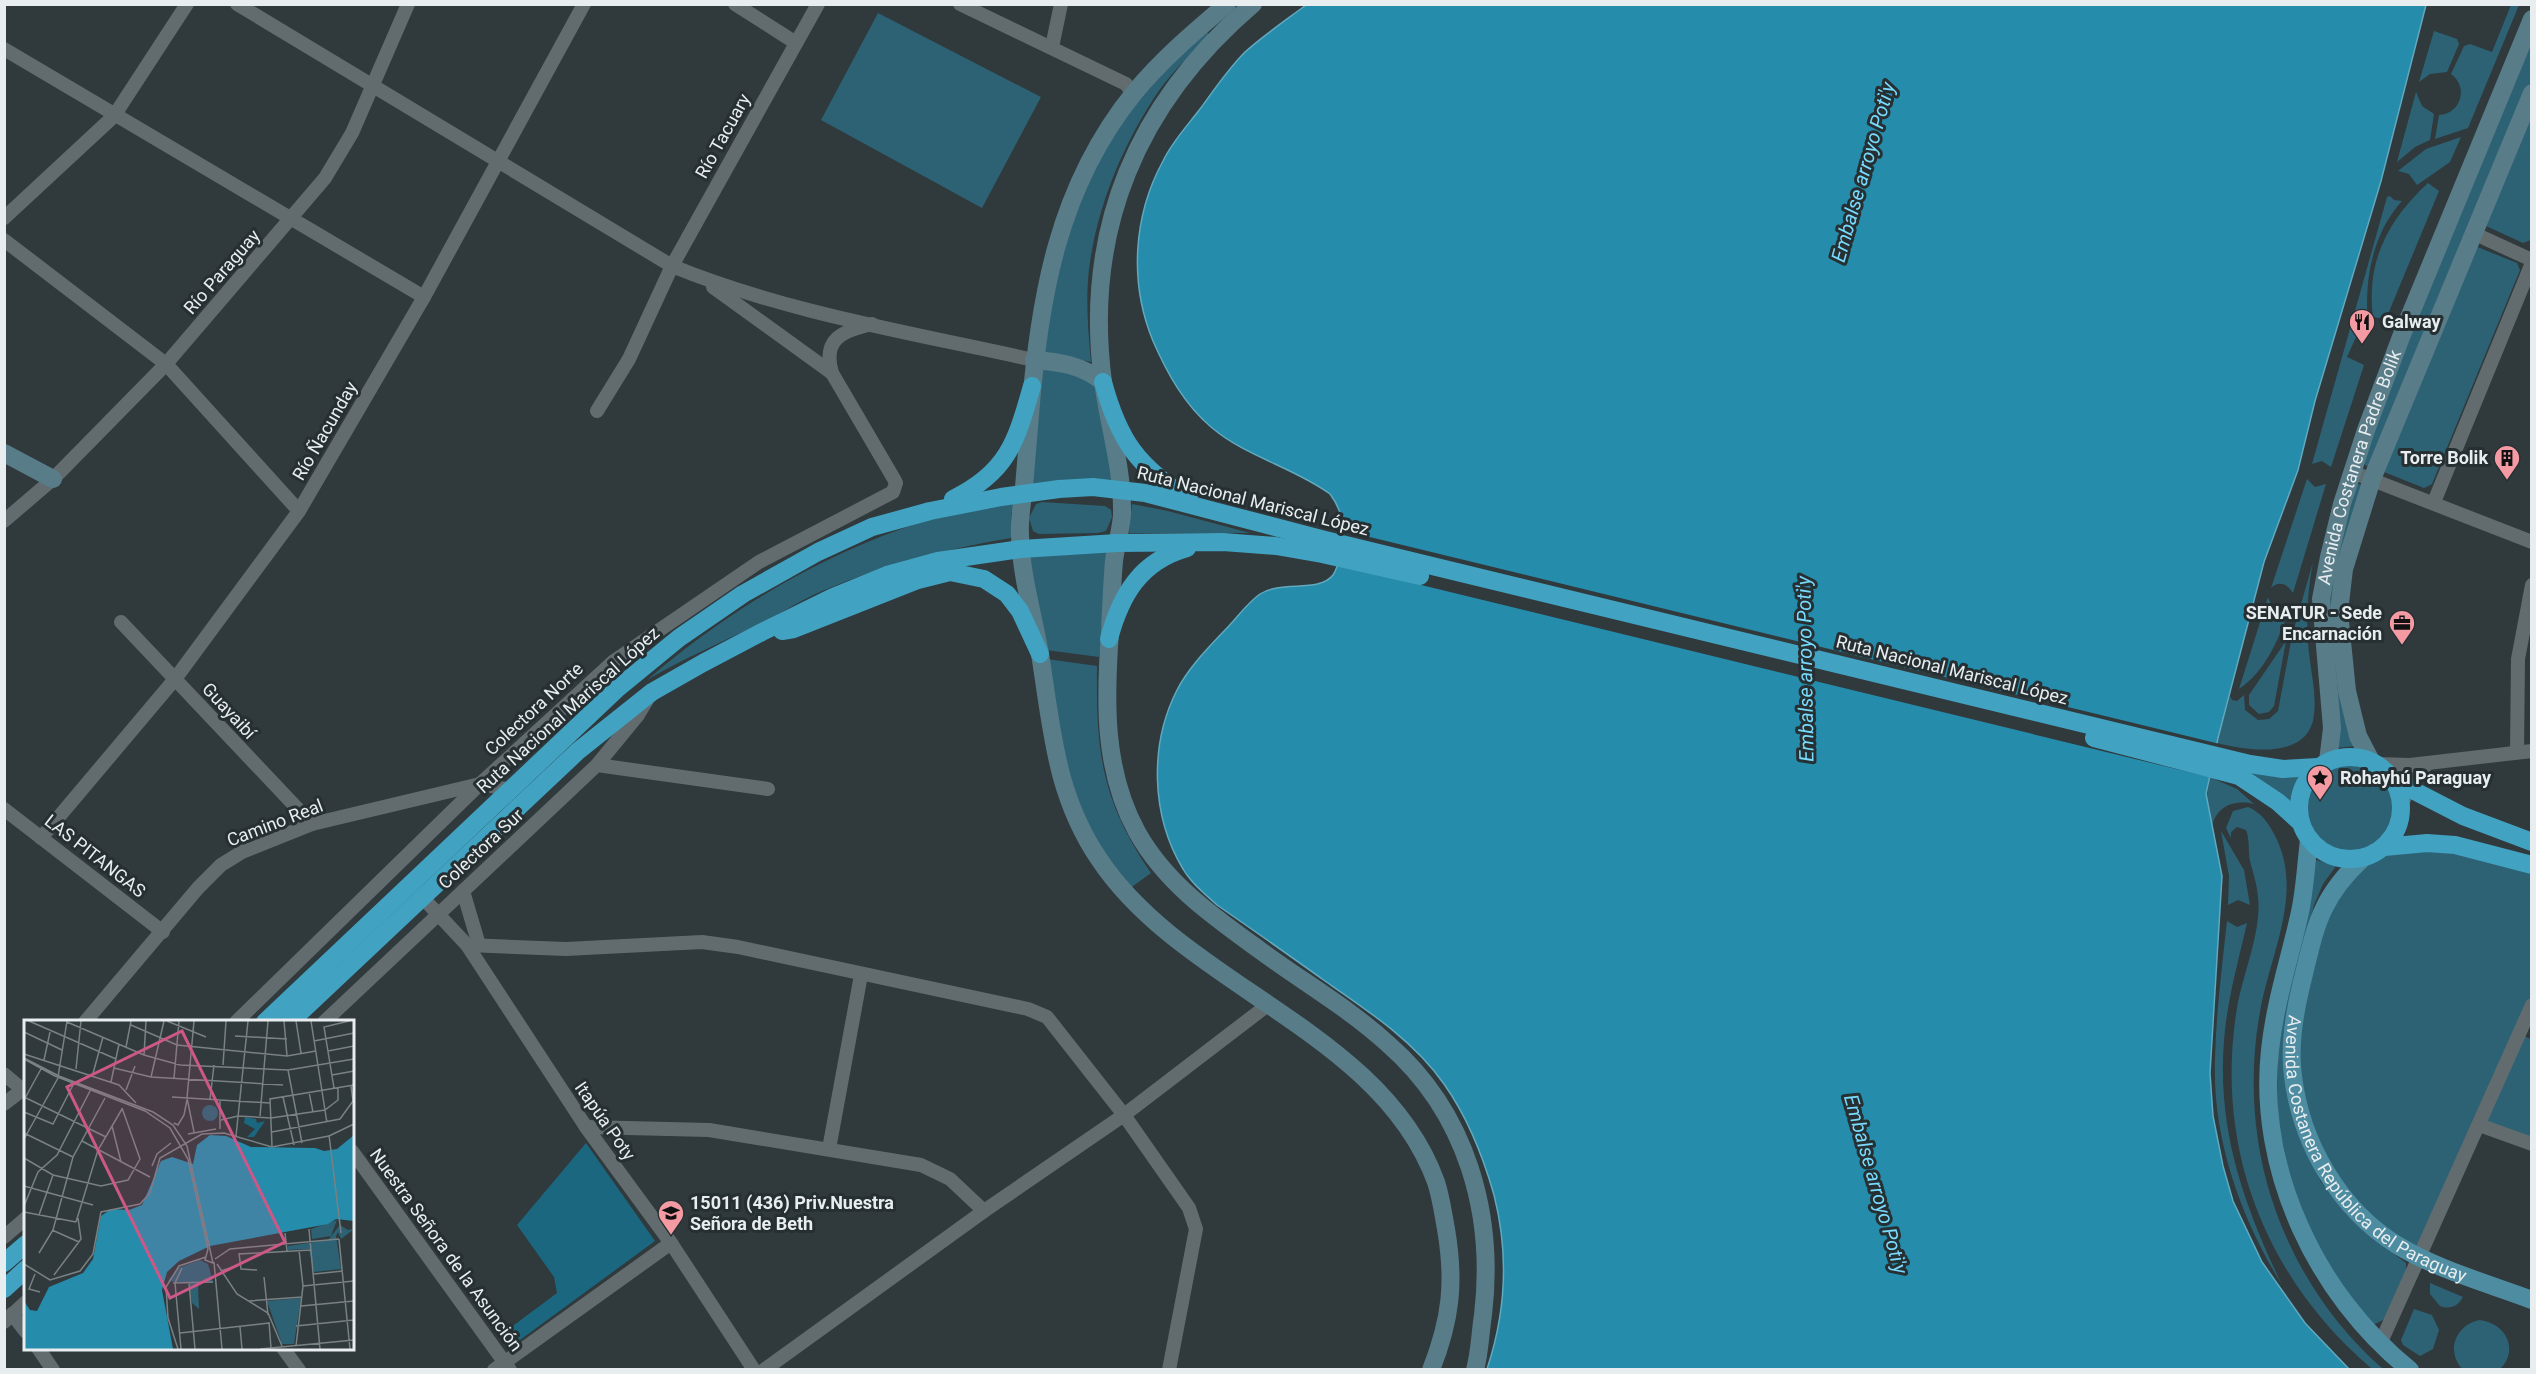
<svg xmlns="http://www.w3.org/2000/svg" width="2536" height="1374" viewBox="0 0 2536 1374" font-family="Roboto,sans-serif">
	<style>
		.green { fill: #2d6275 }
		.forest { fill: #1b677f }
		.water { fill: #268cab; stroke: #60a9bf; stroke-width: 1.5 }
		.pier { fill: #30393c }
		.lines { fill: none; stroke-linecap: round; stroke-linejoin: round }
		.street { stroke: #626c6f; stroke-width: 14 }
		.secondary { stroke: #587c88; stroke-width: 18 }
		.primary { stroke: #4e8ca1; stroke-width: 18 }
		.highway { stroke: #41a2c2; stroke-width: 18 }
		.labels { text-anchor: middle; stroke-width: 6; stroke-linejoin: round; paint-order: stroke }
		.street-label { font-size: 18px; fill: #e8edef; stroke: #262f32 }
		.poi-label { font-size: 18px; font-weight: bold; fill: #e8edef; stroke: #262f32; text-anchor: start }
		.water-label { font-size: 20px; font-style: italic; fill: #78dafd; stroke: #262f32 }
		.inset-road { fill: none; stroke: #7a8184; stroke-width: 1.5 }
		.view { fill: #cd5887; fill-opacity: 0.15; stroke: #cd5887; stroke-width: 3 }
		.inset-edge { fill: none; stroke: #e8edef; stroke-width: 3 }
	</style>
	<rect width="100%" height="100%" fill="#30393c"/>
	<g class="green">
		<path d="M 2511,5 L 2519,5 L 2468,128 L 2435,139 L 2439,115 C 2461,114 2469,87 2451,74 L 2464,46 L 2470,44 L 2492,52 Z"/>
		<path d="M 878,13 L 1041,97 L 982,208 L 821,120 Z"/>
		<path d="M 1205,30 L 1209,34 C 1193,52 1174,70 1160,89 C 1125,140 1099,201 1090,262 C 1085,295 1088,329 1091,362 L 1043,352 L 1064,237 L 1107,140 L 1142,94 Z"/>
		<path d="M 2434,31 L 2457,39 L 2459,44 L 2447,72 L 2430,74 L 2419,82 Z"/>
		<path d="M 2531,44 L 2531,81 L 2369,468 L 2364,464 L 2380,408 Z"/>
		<path d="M 2416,92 L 2422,106 L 2434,114 L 2430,140 L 2415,147 L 2397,162 Z"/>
		<path d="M 2531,111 L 2531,240 L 2523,243 L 2486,226 Z"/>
		<path d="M 2461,137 L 2450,162 L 2417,185 L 2409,174 L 2398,171 L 2426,149 Z"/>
		<path d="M 2428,183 L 2439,191 L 2386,319 L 2373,317 C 2366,261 2388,220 2428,183 Z"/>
		<path d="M 2390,196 L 2394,200 L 2402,201 C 2372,234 2364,281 2368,323 L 2361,326 L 2347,357 L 2364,365 L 2331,467 L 2322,461 L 2312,464 L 2387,197 Z"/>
		<path d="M 2475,246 L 2517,263 L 2520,270 L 2432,484 L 2424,488 L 2384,472 Z"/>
		<path d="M 1039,367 L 1082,374 L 1094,383 L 1114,484 L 1026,486 Z"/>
		<path d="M 2307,479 L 2315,487 L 2326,484 L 2293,593 C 2288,584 2279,580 2271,588 Z"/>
		<path d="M 2359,484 L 2363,485 L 2341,565 L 2356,746 L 2336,748 L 2327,589 L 2357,485 Z"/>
		<path d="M 1014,500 L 1011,515 L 1011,538 C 946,549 883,565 822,591 C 801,600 782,613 761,623 C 723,642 684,658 647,680 C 736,603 841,543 955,512 C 974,507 994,504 1014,500 Z"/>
		<path d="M 1042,502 L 1105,506 L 1111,510 L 1112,517 L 1106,531 L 1098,533 L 1039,534 L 1033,531 L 1029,518 L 1036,504 Z"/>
		<path d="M 1132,504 L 1168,511 L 1250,533 L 1129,533 Z"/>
		<path d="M 1112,550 L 1099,657 L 1046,650 L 1027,551 Z"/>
		<path d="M 2313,562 C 2308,588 2306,614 2308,641 C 2309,665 2317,691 2314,715 C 2309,760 2248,751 2217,743 L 2230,696 L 2232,700 L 2237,701 L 2244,695 L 2245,710 L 2258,720 L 2269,719 L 2278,711 L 2292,636 Z"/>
		<path d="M 2268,597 C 2271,608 2280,611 2290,606 C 2280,636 2267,670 2239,689 Z"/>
		<path d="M 2286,641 L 2274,706 L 2269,712 L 2259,714 L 2249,705 L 2249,695 Z"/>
		<path d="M 1047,659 L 1097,666 C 1096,752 1101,800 1151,873 L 1129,889 L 1103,857 L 1065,776 Z"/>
		<path d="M 2213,760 L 2305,774 L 2297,787 L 2293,806 Z"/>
		<circle cx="2349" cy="808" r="44"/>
		<path d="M 2210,777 L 2237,789 L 2254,804 C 2232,799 2216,807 2211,829 L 2206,801 Z"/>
		<path d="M 2248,807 C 2260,812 2267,821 2273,832 C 2306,890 2270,953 2260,1012 C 2253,1050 2252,1088 2256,1125 C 2266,1219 2313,1308 2383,1369 L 2372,1369 C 2265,1278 2214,1147 2237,1008 C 2243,973 2262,931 2258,897 C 2257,884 2253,873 2250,861 C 2248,851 2250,840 2246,830 L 2237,827 L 2231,832 L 2231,838 L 2226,828 L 2233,811 Z"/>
		<path d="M 2221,831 L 2244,870 L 2250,905 L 2238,900 L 2228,905 L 2229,876 Z"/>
		<path d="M 2406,846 L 2531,865 L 2531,1001 L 2419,1257 L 2338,1189 L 2293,1076 L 2314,934 L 2363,858 L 2384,847 Z"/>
		<path d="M 2313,859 L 2336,866 L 2323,884 L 2314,905 L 2287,1015 L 2288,1099 L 2297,1132 L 2321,1182 L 2347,1215 L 2359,1227 L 2406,1263 L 2406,1270 L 2385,1319 L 2375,1324 L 2371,1323 L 2325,1262 L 2293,1192 L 2278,1121 L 2277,1048 Z"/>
		<path d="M 2227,921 L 2237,927 L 2247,923 C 2239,958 2229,994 2225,1030 C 2215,1125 2242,1201 2282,1285 C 2241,1218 2212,1139 2215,1059 C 2216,1013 2222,967 2227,921 Z"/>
		<path d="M 2519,1034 L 2531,1039 L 2531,1144 L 2479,1125 Z"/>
		<path d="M 2430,1283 L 2463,1297 C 2458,1306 2450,1310 2440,1306 L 2430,1294 Z"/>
		<path d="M 2414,1309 L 2432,1315 L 2439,1330 L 2433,1349 L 2420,1356 L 2403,1345 L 2401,1340 Z"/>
		<path d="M 2479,1320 C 2505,1322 2520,1350 2500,1369 L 2462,1369 C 2446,1350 2455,1326 2479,1320 Z"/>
	</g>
	<path class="forest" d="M 586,1143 L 655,1241 L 509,1348 L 502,1334 L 557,1293 L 554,1277 L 517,1225 Z"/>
	<path class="water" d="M 1306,5 L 2426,5 L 2381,181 L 2315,401 L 2298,470 L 2264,562 L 2218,738 L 2206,794 L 2222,876 L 2210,1073 L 2213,1116 L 2223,1166 L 2233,1201 L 2262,1262 L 2305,1323 L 2349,1369 L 1487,1369 C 1506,1312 1509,1254 1494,1195 C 1483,1156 1468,1118 1444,1084 C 1414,1041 1367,1010 1325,981 C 1289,955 1253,930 1217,905 C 1205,894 1191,883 1183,869 C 1151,816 1149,745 1177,690 C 1189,667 1208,648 1225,630 C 1236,619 1247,603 1260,594 C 1281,580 1319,593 1333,575 C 1337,569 1339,560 1340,553 C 1344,530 1345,514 1330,494 C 1293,467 1246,457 1211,427 C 1184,404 1167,373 1153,341 C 1129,283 1133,216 1163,161 C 1172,142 1187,126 1200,109 C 1214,90 1228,69 1245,52 C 1264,35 1286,20 1306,5 Z"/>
	<path class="pier" d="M 1341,530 L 2220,744 L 2213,778 L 1335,564 Z"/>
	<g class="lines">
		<g class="street">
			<path d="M 237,4 L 672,266 C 787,313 913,333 1034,360"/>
			<path d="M 735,4 L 796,43"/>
			<path d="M 960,4 L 1126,84 L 1133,94"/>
			<path d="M 1052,47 L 1061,4"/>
			<path d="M 4,49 L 424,297"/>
			<path d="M 4,218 L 114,116 L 187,4"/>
			<path d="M 2473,233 L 2532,260"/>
			<path d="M 4,240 L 166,364 L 299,511"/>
			<path d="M 713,287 L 832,373"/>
			<path d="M 597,411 L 629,359 L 672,266 L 818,4"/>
			<path d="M 2352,472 L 2532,542"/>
			<path d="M 2434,502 L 2532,263"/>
			<path d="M 4,521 L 53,479 L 166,364 L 325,178 L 352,133 L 408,4"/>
			<path d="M 121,622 L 312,824"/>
			<path d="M 2517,752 L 2518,659 L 2532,585"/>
			<path d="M 2377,764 L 2410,765 L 2532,751"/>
			<path d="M 597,765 L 768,789"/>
			<path d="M 2401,805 L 2414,779 L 2428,763"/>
			<path d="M 4,809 L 163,932"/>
			<path d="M 41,838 L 175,679 L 299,511 L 424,297 L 584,4"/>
			<path d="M 463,891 L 479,945"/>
			<path d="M 422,897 L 467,945 L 586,1127 L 671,1243 L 754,1370"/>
			<path d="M 467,945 L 566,949 L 702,942 L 738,947 L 1028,1009 L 1047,1017 L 1124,1115 L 1189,1208 L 1196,1229 L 1169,1370"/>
			<path d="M 85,1022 L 198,888 L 221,865 L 242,852 L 312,824 L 480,784 L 511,790"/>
			<path d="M 236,1022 L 480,784 L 614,661 L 759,562 L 893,492 L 896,483 L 894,479 L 832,373 C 822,339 842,331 872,324"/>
			<path d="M 324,1022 L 597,765 L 638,715 L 647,700"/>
			<path d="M 4,1074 L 23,1090"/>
			<path d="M 4,1104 L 26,1087"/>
			<path d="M 2479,1125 L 2532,1144"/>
			<path d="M 586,1127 L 709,1130 L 921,1165 L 950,1179 L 984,1211"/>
			<path d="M 829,1149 L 861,975"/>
			<path d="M 352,1151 L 510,1370"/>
			<path d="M 4,1237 L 26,1218"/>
			<path d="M 12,1314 L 26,1332"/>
			<path d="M 4,1322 L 26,1302"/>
			<path d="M 2381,1342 L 2532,1005"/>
			<path d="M 38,1348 L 53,1370"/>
			<path d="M 283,1348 L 299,1370"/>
			<path d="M 494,1370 L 671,1243"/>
			<path d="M 764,1370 L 984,1211 L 1124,1115 L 1269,1004"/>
		</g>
		<g class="secondary">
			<path d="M 1227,4 C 1194,32 1161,60 1134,93 C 1058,187 1039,298 1030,415 C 1028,439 1026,463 1024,487 C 1022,503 1019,519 1020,535 C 1021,575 1033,614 1040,654 C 1052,728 1055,794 1099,859 C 1184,987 1381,1030 1436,1182 C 1441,1197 1443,1213 1446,1229 C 1455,1282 1451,1319 1431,1370"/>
			<path d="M 1253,4 C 1137,103 1083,230 1103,382 C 1109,426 1123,470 1122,515 C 1121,530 1116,545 1114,561 C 1112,585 1111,608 1110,632 C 1105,700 1103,770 1137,832 C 1166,884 1214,917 1261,951 C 1303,982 1350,1009 1388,1044 C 1467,1113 1495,1214 1483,1315 C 1480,1334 1480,1351 1475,1370"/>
			<path d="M 1034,360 C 1060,362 1082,365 1103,382"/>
			<path d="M 4,453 L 53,479"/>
			<path id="s1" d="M 2328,761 L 2332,728 L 2321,599 L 2329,557 L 2342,504 L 2366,430 L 2401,337 L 2532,19"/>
			<path d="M 2371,761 L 2358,736 L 2347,691 L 2339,612 L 2344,569 L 2372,479 L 2532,93"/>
		</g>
		<g class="primary">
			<path d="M 2309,840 C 2306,864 2305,889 2300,912 C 2290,958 2275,1002 2270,1050 C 2257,1169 2316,1295 2410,1370"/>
			<path id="s2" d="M 2363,858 C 2318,899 2315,930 2301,986 C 2294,1015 2289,1047 2293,1076 C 2301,1143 2339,1209 2397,1245 C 2438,1270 2487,1283 2532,1300"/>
		</g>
		<g class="highway">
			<path d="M 1103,382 C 1119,441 1138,467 1189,499"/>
			<path d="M 953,499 C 1008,472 1016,442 1032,386"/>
			<path d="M 782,631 L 794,629 L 918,580 L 950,572 L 984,579 L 1007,594 L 1020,611 L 1040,654"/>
			<path d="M 1109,639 C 1121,594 1141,561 1187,548"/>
			<path d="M 2094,738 L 2239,776 L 2278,802 L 2300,822"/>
			<circle cx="2350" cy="808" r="51"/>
			<path d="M 2393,780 L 2463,816 L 2532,842"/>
			<path d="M 2384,847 L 2427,843 L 2455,845 L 2532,865"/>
			<path d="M 265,1022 L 618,688 L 679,638 L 743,594 L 818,552 L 872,527 L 930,511 L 1001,497 L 1059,489 L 1093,487 L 1145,493 L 1325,540 L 2250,764 L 2283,769 L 2318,767"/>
			<path d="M 290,1022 L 578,751 L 652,692 L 703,663 L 762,632 L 833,597 L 887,575 L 938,561 L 1021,549 L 1117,543 L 1223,542 L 1276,546 L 1322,554 L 1420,576"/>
			<path d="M 4,1263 L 26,1244"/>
			<path d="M 4,1289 L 26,1269"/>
		</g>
	</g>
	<defs>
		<g id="restaurant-pin" transform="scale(1.35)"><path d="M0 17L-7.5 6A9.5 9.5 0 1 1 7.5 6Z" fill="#f49aa3" stroke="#262f32"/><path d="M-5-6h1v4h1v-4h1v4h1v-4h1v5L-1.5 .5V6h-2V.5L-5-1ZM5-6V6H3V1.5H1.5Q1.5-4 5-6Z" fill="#111"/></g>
		<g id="building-pin" transform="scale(1.35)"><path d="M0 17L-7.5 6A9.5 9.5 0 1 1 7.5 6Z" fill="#f49aa3" stroke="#262f32"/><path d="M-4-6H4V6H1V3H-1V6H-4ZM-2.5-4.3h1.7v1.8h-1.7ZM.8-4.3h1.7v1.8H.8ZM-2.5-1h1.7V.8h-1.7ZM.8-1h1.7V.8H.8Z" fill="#111"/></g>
		<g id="office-pin" transform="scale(1.35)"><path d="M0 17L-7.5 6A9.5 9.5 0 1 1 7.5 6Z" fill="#f49aa3" stroke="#262f32"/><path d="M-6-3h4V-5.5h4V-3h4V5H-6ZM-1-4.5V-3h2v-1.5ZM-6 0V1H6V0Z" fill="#111"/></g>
		<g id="sight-pin" transform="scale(1.35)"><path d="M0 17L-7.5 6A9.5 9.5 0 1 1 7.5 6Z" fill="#f49aa3" stroke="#262f32"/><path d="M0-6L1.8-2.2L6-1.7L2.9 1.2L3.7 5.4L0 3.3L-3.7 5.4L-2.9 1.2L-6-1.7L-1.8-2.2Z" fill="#111"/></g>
		<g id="school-pin" transform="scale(1.35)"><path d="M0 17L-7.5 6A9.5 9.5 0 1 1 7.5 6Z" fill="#f49aa3" stroke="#262f32"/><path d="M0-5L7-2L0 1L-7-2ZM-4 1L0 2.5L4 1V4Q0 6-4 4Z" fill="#111"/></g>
	</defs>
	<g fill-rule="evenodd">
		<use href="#restaurant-pin" x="2362" y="322"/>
		<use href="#building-pin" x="2507" y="458"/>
		<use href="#office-pin" x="2402" y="623"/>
		<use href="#sight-pin" x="2320" y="778"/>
		<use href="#school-pin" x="671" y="1213"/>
	</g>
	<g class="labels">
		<g class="street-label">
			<text transform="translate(723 136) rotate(-61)" y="6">Río Tacuary</text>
			<text transform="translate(222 272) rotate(-49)" y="6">Río Paraguay</text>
			<text transform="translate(325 431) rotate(-60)" y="6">Río Ñacunday</text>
			<text dy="6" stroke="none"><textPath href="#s1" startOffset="300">Avenida Costanera Padre Bolik</textPath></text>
			<text transform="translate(1253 501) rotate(14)" y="6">Ruta Nacional Mariscal López</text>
			<text transform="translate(1952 670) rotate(14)" y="6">Ruta Nacional Mariscal López</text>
			<text transform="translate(534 709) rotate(-43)" y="6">Colectora Norte</text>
			<text transform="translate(568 710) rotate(-42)" y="6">Ruta Nacional Mariscal López</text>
			<text transform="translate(229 711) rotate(47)" y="6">Guayaibí</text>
			<text transform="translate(275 823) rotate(-21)" y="6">Camino Real</text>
			<text transform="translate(481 849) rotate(-43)" y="6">Colectora Sur</text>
			<text transform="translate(95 856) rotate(38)" y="6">LAS PITANGAS</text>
			<text transform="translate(605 1121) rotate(55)" y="6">Itapúa Poty</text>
			<text dy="6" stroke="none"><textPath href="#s2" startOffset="346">Avenida Costanera República del Paraguay</textPath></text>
			<text transform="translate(446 1250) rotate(54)" y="6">Nuestra Señora de la Asunción</text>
		</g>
		<g class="poi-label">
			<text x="2382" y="328">Galway</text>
			<text x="2488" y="464" text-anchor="end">Torre Bolik</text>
			<text x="2382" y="619" text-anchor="end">SENATUR - Sede<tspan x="2382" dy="21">Encarnación</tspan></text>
			<text x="2340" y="784">Rohayhú Paraguay</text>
			<text x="690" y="1209">15011 (436) Priv.Nuestra<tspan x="690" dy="21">Señora de Beth</tspan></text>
		</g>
		<g class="water-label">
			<text transform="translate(1863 172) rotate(-74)" y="7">Embalse arroyo Poti'y</text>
			<text transform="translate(1805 669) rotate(-91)" y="7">Embalse arroyo Poti'y</text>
			<text transform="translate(1876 1184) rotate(74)" y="7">Embalse arroyo Poti'y</text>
		</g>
	</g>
	<g transform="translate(24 1020)">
		<rect width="330" height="330" fill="#30393c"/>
		<path d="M178 93a8 8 0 1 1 16 0a8 8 0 1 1-16 0ZM 313,200 L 307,216 L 288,219 L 287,209 ZM 316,205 L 324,210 L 330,209 L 317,219 L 314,212 L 312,216 L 317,249 L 290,252 L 285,229 L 264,230 L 264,226 L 304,220 ZM 176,240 L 184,244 L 189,262 L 174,263 L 175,289 L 168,283 L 165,263 L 144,261 L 154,248 ZM 277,278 L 270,324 L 258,324 L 243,281 Z" fill="#2d6275"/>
		<path d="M 221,97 L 232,99 L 233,103 L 241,101 L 230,117 L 223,117 L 231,109 L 220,103 Z" fill="#1b677f"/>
		<path d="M 186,115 L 202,116 L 227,127 L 291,128 L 300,131 L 313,129 L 330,115 L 330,201 L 312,199 L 304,204 L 186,226 L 155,241 L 143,252 L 138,270 L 149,329 L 0,329 L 0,281 L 6,290 L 13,291 L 25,267 L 59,253 L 69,239 L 77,196 L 87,189 L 105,190 L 118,185 L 137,141 L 148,137 L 169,144 L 173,125 Z" fill="#268cab"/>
		<path class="inset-road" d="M 5,1 L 92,39M 143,1 L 182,17M 260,1 L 263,36M 272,1 L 277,33M 287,1 L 303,103M 43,2 L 120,35 L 156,45 L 264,50 L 330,39M 107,5 L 153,25 L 263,36 L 292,31M 0,12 L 38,30M 211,16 L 263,19M 290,21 L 330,13M 102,27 L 107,1M 304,31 L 330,26M 0,34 L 95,65 L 112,83M 120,35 L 122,1M 0,38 L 35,56 L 129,92 L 149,105 L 163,126 L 189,243 L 181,240 L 184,229 L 164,139 L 146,108 L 121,91 L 31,56 L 0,39M 20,40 L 26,12M 199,45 L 202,1M 90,48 L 127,57 L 259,65M 52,49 L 57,1M 264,50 L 278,123M 308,55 L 330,51M 34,57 L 43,1M 68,57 L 79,17M 127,57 L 140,1M 150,58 L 155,1M 87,62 L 95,24M 310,68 L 300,7 L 325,1M 102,70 L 111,46M 285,72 L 289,92M 0,77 L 82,117M 148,77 L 246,83M 259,77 L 270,125M 186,79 L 190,45M 0,80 L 17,49M 0,92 L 29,104 L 49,65M 236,96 L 244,1M 197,100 L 214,96 L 247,98 L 301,90 L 314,80 L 314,68M 150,103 L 154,105 L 160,95 L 163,80M 88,106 L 97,142M 196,109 L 196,80M 170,112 L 163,78 L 170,1M 248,112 L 316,99 L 329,81 L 327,66M 0,113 L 49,137M 164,114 L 192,109M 305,115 L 317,213M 212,116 L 224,1M 0,119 L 34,58M 58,121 L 126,157M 248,126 L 246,79 L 330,65M 0,138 L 29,155 L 77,166 L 104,160 L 116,139 L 98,88M 128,146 L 133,134 L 147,123M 0,166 L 69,185M 0,186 L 14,152 L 33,135 L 67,69M 0,192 L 52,202M 15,195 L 29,155M 52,202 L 74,130 L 98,89M 285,209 L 296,329M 28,210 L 55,222M 261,213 L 263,231M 315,219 L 326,329M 15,233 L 29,210 L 49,137 L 81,78M 215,233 L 217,249 L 233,250M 215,234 L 287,230M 191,239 L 206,229 L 315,219M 190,242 L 198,329M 0,244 L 26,260 L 56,251 L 69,234 L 77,192 L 116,184 L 126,173 L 136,138 L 178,114 L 200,113 L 248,127 L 305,116 L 330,104M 193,244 L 213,274 L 244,293 L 258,326M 197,251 L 215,245M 11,254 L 5,269 L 16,272M 290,254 L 319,251M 30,255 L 57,219 L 54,198M 240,257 L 244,295M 149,263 L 189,262M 165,263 L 171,329M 279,266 L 330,261M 225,281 L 278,277M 277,286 L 330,281M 245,302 L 247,328M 272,306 L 330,300M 216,307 L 218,329M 156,313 L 245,303M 272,326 L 279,266 L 275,230M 154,329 L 144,298 L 142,267 L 155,246 L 182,237M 157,329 L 151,263 L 158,248M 236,329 L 330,320"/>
		<path class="view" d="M 158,11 L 261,222 L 146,278 L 43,67 Z"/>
		<rect width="330" height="330" class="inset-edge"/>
	</g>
	<rect width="2536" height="1374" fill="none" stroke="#e8edef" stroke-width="12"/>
</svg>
